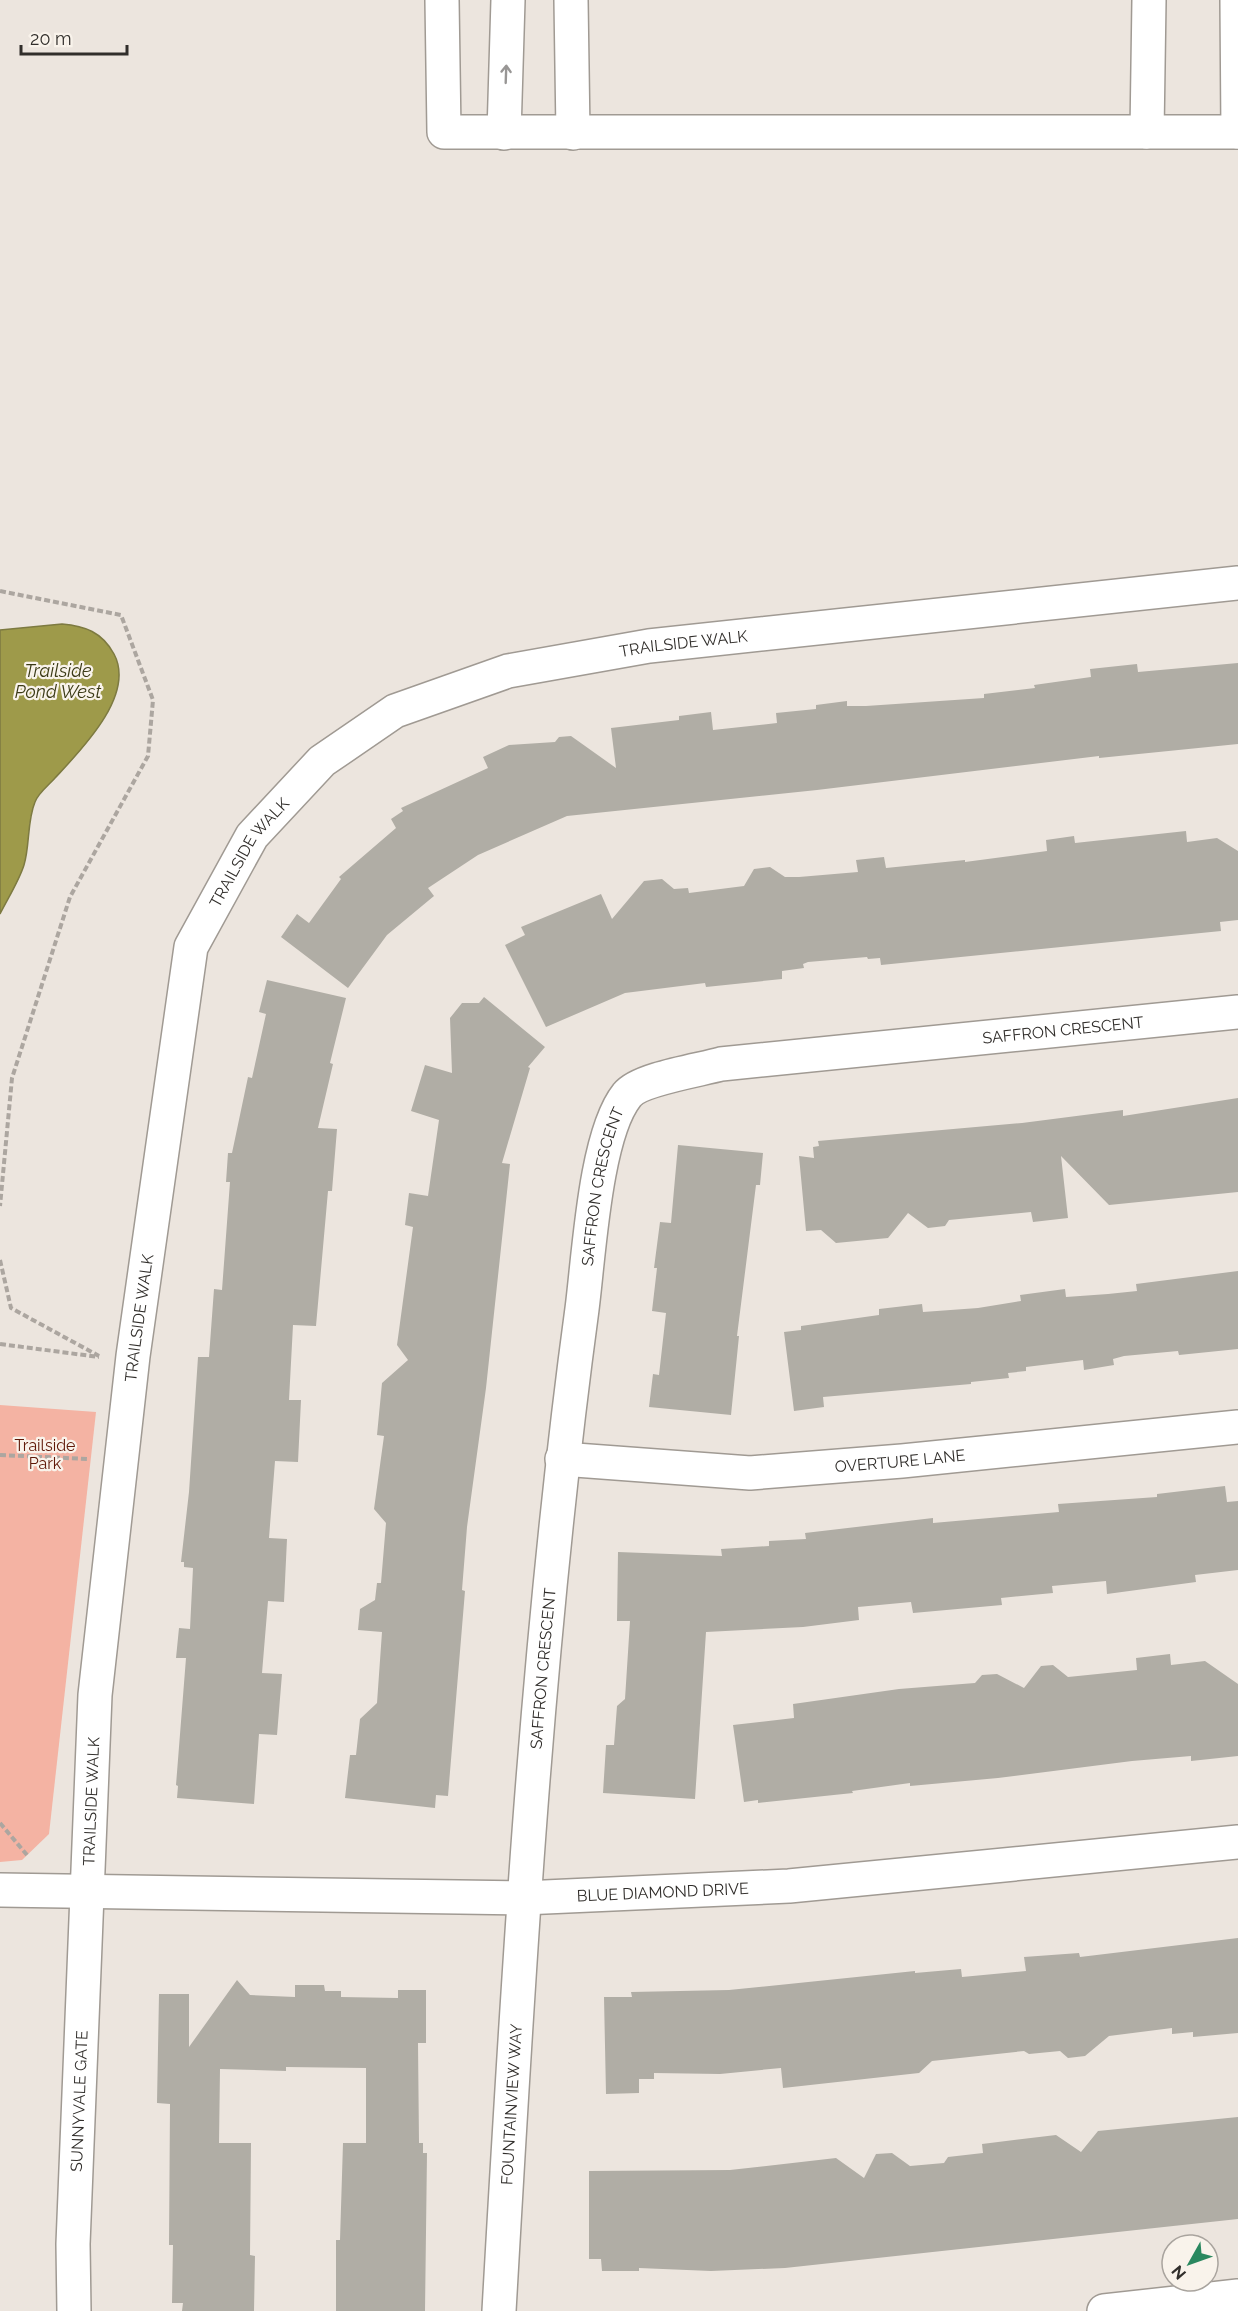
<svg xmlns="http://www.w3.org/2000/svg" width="1238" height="2311" viewBox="0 0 1238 2311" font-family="Raleway,sans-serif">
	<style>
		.green { fill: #f4b3a3 }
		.water { fill: #9e9a4a; stroke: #7d7a41; stroke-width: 1.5 }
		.building { fill: #b0ada5 }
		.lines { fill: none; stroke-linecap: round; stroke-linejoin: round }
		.minor-casing { stroke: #a09a93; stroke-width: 36 }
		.path { stroke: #aca6a0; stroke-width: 4; stroke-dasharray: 6 3; stroke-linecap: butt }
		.minor { stroke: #fff; stroke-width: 33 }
		.oneway { stroke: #989695 }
		.labels { text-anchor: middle; stroke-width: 4.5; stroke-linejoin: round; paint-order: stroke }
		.street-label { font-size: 16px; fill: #312e2b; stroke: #f9f3eb }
		.park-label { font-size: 16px; fill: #5f1807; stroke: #f9f3eb }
		.water-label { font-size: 18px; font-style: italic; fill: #3b3a16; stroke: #f9f3eb }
	</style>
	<rect width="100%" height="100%" fill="#ece5de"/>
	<path class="green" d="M 0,1405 L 96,1412 L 49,1834 L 22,1860 L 0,1862 Z"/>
	<path class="water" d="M 62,624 C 85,626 102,632 114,654 C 136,695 81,750 55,778 C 49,785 38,793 35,802 C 27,821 30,845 24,865 C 19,881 8,898 0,914 L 0,630 Z"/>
	<g class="building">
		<path d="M 1238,663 L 1238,744 L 1099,758 L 1099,756 L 817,790 L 567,816 L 478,855 L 428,888 L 434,896 L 387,935 L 348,988 L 281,937 L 297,914 L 309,923 L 341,879 L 339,877 L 396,828 L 391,819 L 403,811 L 401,808 L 488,768 L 483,757 L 509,745 L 555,742 L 559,737 L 571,736 L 616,768 L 611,728 L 679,720 L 679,716 L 711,712 L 713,730 L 777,723 L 776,713 L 816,709 L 816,705 L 847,701 L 847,706 L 866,706 L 984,698 L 984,694 L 1035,688 L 1034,685 L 1091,677 L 1090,669 L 1137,664 L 1138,672 Z"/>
		<path d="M 1186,831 L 1187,842 L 1217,838 L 1238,851 L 1238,920 L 1220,922 L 1221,931 L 881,965 L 880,958 L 868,959 L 867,957 L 808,962 L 803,964 L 804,968 L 782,971 L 782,979 L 706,987 L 705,983 L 625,993 L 546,1027 L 505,945 L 525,935 L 521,927 L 601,894 L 612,919 L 644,881 L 662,879 L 674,889 L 688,888 L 689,893 L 744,886 L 754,869 L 770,867 L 785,877 L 799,877 L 858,872 L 856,860 L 884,857 L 886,868 L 965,860 L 965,862 L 1047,851 L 1046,840 L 1074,836 L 1075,843 Z"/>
		<path d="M 267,980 L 346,998 L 330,1063 L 333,1064 L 318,1128 L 337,1129 L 332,1191 L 328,1191 L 316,1326 L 293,1325 L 289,1400 L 301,1400 L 298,1462 L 275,1461 L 269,1538 L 287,1539 L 284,1602 L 268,1601 L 262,1673 L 282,1674 L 277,1735 L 259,1734 L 254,1804 L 177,1798 L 178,1786 L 176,1785 L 186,1658 L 176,1658 L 179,1628 L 190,1629 L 193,1568 L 184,1567 L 184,1562 L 181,1562 L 189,1492 L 198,1357 L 209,1357 L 214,1289 L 222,1290 L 230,1182 L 226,1182 L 228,1153 L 232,1153 L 248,1077 L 252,1078 L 266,1014 L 259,1012 Z"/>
		<path d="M 484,997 L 545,1047 L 528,1067 L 530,1068 L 502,1163 L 510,1164 L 486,1388 L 467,1527 L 462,1590 L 465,1591 L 448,1796 L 436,1795 L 435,1808 L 345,1798 L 350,1755 L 356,1755 L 360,1719 L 377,1703 L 382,1632 L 358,1630 L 360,1609 L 375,1600 L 377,1583 L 381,1583 L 386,1523 L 374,1509 L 384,1436 L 377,1435 L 382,1383 L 408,1360 L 397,1345 L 413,1227 L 405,1225 L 409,1193 L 428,1196 L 439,1120 L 411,1111 L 425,1065 L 452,1073 L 450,1018 L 462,1003 L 479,1003 Z"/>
		<path d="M 1238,1098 L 1238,1192 L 1109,1205 L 1061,1156 L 1068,1218 L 1033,1222 L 1031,1212 L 949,1220 L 945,1226 L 928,1228 L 908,1213 L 888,1238 L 836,1243 L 821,1230 L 806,1231 L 799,1156 L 814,1158 L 813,1147 L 819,1146 L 818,1141 L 1022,1123 L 1123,1110 L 1123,1116 Z"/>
		<path d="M 678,1145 L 763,1153 L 760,1185 L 756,1185 L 737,1336 L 739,1336 L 731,1415 L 649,1407 L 653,1374 L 659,1375 L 666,1313 L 652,1311 L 657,1268 L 654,1268 L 660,1222 L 671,1223 Z"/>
		<path d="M 1238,1271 L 1238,1349 L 1179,1355 L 1178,1351 L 1124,1356 L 1113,1359 L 1114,1365 L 1084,1370 L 1083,1360 L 1026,1367 L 1026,1371 L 1008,1373 L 1009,1378 L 971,1382 L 971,1384 L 823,1397 L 824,1407 L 794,1411 L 784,1332 L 801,1330 L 801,1326 L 879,1315 L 879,1309 L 922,1304 L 923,1312 L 978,1308 L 1021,1301 L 1020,1295 L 1065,1289 L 1066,1297 L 1108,1294 L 1137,1291 L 1136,1284 Z"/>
		<path d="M 1225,1486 L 1227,1502 L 1238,1501 L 1238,1570 L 1195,1575 L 1196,1582 L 1107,1594 L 1106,1581 L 1052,1586 L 1053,1593 L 1001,1598 L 1002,1605 L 913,1613 L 911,1602 L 858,1607 L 859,1620 L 803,1627 L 706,1632 L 695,1799 L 603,1793 L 606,1745 L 614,1745 L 617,1706 L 625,1699 L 630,1621 L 617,1621 L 618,1552 L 722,1556 L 721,1549 L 769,1546 L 769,1541 L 806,1539 L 805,1533 L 933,1518 L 933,1523 L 1059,1512 L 1058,1504 L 1157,1497 L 1157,1494 Z"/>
		<path d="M 1170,1654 L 1171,1665 L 1205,1661 L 1238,1684 L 1238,1756 L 1191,1761 L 1191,1756 L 1132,1761 L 998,1778 L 910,1786 L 910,1783 L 852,1791 L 853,1793 L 758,1803 L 758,1800 L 744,1802 L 733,1725 L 794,1718 L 793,1704 L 899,1689 L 975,1683 L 982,1675 L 997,1674 L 1024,1688 L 1041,1666 L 1053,1665 L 1068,1677 L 1137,1670 L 1136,1658 Z"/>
		<path d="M 1238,1938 L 1238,2033 L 1193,2037 L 1193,2032 L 1172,2034 L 1172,2028 L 1109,2036 L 1085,2056 L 1068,2058 L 1060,2051 L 1029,2054 L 1024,2051 L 932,2061 L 919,2073 L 783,2088 L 781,2068 L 720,2074 L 654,2073 L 654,2079 L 639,2079 L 639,2093 L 606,2094 L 604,1997 L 632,1997 L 631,1992 L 729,1990 L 915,1971 L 915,1973 L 961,1969 L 962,1977 L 1026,1971 L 1024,1957 L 1079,1953 L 1080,1957 Z"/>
		<path d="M 237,1980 L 250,1995 L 295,1997 L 295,1985 L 324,1985 L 325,1991 L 341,1991 L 341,1997 L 398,1998 L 398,1990 L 426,1990 L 426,2043 L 418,2043 L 419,2143 L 423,2143 L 423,2153 L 427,2153 L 425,2311 L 336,2311 L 336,2240 L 340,2240 L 343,2143 L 366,2143 L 366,2068 L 286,2067 L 286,2071 L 220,2069 L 219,2143 L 251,2143 L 250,2255 L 255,2256 L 254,2311 L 182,2311 L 183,2303 L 172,2303 L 173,2245 L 169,2245 L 170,2104 L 157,2103 L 159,1994 L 189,1994 L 189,2047 Z"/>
		<path d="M 1238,2117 L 1238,2219 L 785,2268 L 711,2271 L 639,2268 L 639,2271 L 602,2271 L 601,2259 L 589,2259 L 589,2171 L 730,2170 L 836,2158 L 864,2178 L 876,2154 L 892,2153 L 910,2166 L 944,2163 L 948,2157 L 983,2153 L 982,2144 L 1056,2135 L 1081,2152 L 1098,2131 Z"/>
	</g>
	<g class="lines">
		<g class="minor-casing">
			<g id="minor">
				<path d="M 442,0 L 444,132 L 1238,132"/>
				<path d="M 571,0 L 573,133"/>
				<path d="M 1237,0 L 1238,132"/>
				<path d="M 1147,132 L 1149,0"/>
				<path d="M 504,133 L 508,0"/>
				<path id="s1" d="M 562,1459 L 750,1473 L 902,1461 L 1238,1427"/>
				<path id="s2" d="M 0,1890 L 523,1898 L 789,1886 L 1238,1842"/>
				<path id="s3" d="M 74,2311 L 73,2244 L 95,1695 L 133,1356 L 191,947 L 252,836 L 322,761 L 395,711 L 508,671 L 649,646 L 1238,583"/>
				<path id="s4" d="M 499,2311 C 518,1976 537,1641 582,1309 C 589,1255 595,1135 627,1095 C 639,1079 700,1070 721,1064 L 1238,1012"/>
				<path d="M 1104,2311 L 1238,2296"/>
			</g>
		</g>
		<g class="path">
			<path d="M 0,591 L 121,615 L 153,700 L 148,756 L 70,897 L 12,1078 L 0,1206"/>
			<path d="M 0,1260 L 11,1308 L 99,1356"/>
			<path d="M 0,1344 L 99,1357"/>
			<path d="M 0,1455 L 88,1459"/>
			<path d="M 0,1823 L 27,1855"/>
		</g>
		<use href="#minor" class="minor"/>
	</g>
	<defs><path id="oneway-shaft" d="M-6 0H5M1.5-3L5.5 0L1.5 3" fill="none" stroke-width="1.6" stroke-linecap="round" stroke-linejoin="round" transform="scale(1.5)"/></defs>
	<use class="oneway" href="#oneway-shaft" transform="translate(506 74) rotate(-88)"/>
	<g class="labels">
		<g class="street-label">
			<text dy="6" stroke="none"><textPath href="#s3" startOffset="1986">TRAILSIDE WALK</textPath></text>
			<text dy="6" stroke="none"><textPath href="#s3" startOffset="1482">TRAILSIDE WALK</textPath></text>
			<text dy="6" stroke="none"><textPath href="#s4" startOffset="1670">SAFFRON CRESCENT</textPath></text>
			<text dy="6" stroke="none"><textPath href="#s4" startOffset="1130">SAFFRON CRESCENT</textPath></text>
			<text dy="6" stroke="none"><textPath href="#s3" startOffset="996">TRAILSIDE WALK</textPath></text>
			<text dy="6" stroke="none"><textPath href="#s1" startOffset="339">OVERTURE LANE</textPath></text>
			<text dy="6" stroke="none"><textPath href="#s4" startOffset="644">SAFFRON CRESCENT</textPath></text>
			<text dy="6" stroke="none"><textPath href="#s3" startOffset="510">TRAILSIDE WALK</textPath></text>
			<text dy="6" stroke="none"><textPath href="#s2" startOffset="663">BLUE DIAMOND DRIVE</textPath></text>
			<text dy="6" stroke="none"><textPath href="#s3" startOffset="210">SUNNYVALE GATE</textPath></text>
			<text dy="6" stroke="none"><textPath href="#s4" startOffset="207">FOUNTAINVIEW WAY</textPath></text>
		</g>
		<g class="park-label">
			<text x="45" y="1451">Trailside<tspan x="45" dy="18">Park</tspan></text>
		</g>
		<g class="water-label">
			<text x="58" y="677">Trailside<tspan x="58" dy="21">Pond West</tspan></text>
		</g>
	</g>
	<g transform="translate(1190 2263) rotate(230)"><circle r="28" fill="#f9f3eb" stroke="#a9a49e" stroke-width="1.5"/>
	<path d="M0-4.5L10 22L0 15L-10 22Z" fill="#2a885f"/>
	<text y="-9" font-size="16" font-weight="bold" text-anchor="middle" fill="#312e2b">N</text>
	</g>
	<path d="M21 45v9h106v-9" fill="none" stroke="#312e2b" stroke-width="3"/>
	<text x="30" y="45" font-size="18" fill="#312e2b" stroke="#f9f3eb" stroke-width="4.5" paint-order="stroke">20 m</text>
</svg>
